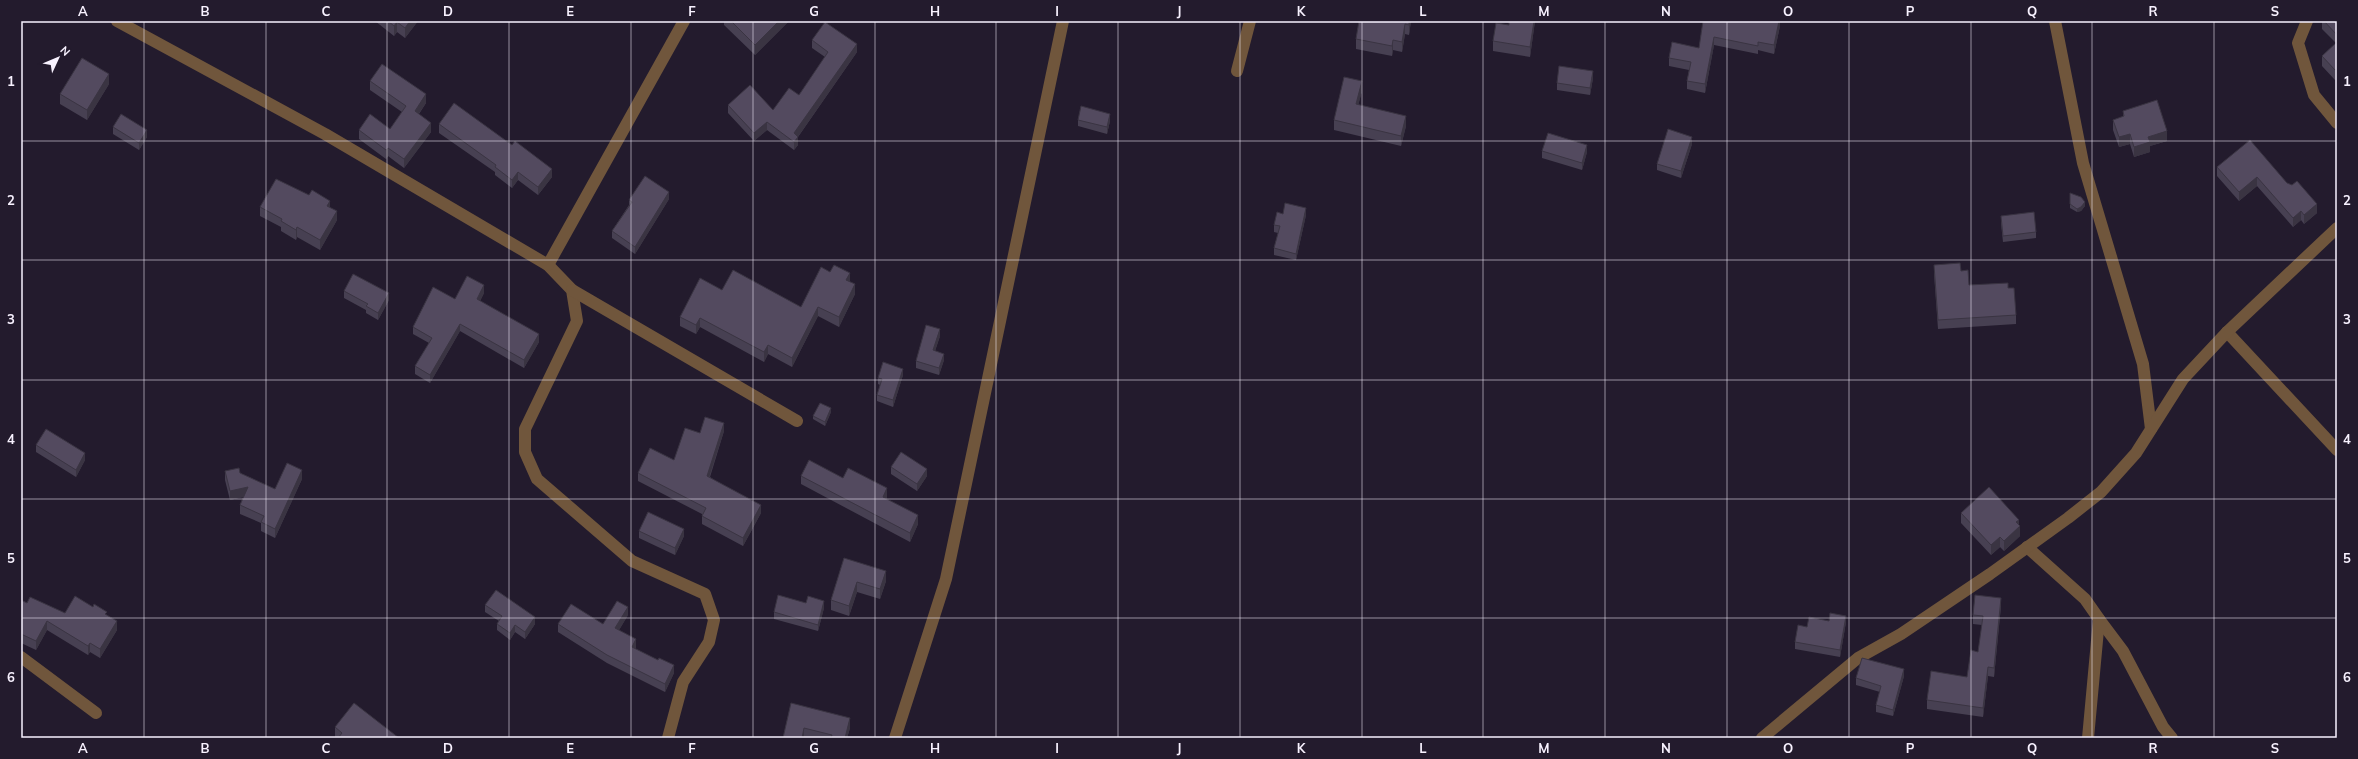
<svg xmlns="http://www.w3.org/2000/svg" width="2358" height="759" viewBox="0 0 2358 759" font-family="Mulish,sans-serif">
	<style>
		.lines { fill: none; stroke-linecap: round; stroke-linejoin: round }
		.minor { stroke: #70563c; stroke-width: 12 }
		.wall { fill: #474052 }
		.shaded-wall { fill: #3a3442 }
		.building { fill: #534a5f; stroke: #3a3442 }
		.grid { fill: none; stroke: #f8f2ff; stroke-width: 1; stroke-opacity: 0.55 }
		.neatline { fill: none; stroke: #f8f2ff; stroke-width: 1.5 }
		.grid-label { font-size: 13px; text-anchor: middle; font-weight: bold; fill: #f8f2ff }
	</style>
	<rect width="100%" height="100%" fill="#231b2d"/>
	<g class="lines">
		<g class="minor">
			<path d="M 117,21 L 325,134 L 548,265 L 572,290 L 577,321 L 525,429 L 525,452 L 537,479 L 632,561 L 705,594 L 714,620 L 709,642 L 683,682 L 668,738"/>
			<path d="M 2055,21 L 2083,163 L 2143,364 L 2151,429"/>
			<path d="M 2307,21 L 2298,43 L 2314,95 L 2337,123"/>
			<path d="M 1237,71 L 1250,21"/>
			<path d="M 548,265 L 684,21"/>
			<path d="M 572,290 L 797,421"/>
			<path d="M 2227,332 L 2337,450"/>
			<path d="M 2027,547 L 2085,599 L 2099,619 L 2088,738"/>
			<path d="M 2099,619 L 2123,651 L 2163,727 L 2172,738"/>
			<path d="M 21,657 L 96,713"/>
			<path d="M 895,738 L 946,579 L 1063,21"/>
			<path d="M 1762,738 L 1858,658 L 1901,634 L 1990,574 L 2068,518 L 2101,492 L 2136,453 L 2183,379 L 2227,332 L 2337,228"/>
		</g>
	</g>
	<g class="wall">
		<path d="M 375,21 L 418,21 L 405,38 L 397,32 L 394,36 Z"/>
		<path d="M 724,21 L 789,21 L 755,55 L 724,25 Z"/>
		<path d="M 1359,21 L 1411,21 L 1409,35 L 1405,34 L 1402,52 L 1393,50 L 1392,56 L 1356,49 L 1356,39 Z"/>
		<path d="M 1509,21 L 1535,21 L 1530,57 L 1493,51 L 1493,41 L 1509,25 Z"/>
		<path d="M 1703,21 L 1780,21 L 1780,26 L 1774,54 L 1758,50 L 1758,54 L 1714,45 L 1705,93 L 1687,89 L 1687,81 L 1689,70 L 1669,66 L 1669,58 L 1699,48 Z"/>
		<path d="M 2322,21 L 2337,21 L 2337,78 L 2335,80 L 2322,66 L 2322,56 L 2336,43 L 2322,29 Z"/>
		<path d="M 812,40 L 857,52 L 798,137 L 798,145 L 794,150 L 767,130 L 754,141 L 728,113 L 728,105 L 773,110 L 799,95 L 825,57 L 812,48 Z"/>
		<path d="M 1593,78 L 1590,95 L 1557,90 L 1557,83 Z"/>
		<path d="M 370,81 L 426,103 L 419,114 L 431,132 L 404,168 L 388,156 L 386,159 L 359,139 L 359,130 L 390,129 L 402,112 L 370,90 Z"/>
		<path d="M 109,84 L 87,120 L 60,104 L 60,94 Z"/>
		<path d="M 1362,91 L 1358,105 L 1406,126 L 1401,146 L 1334,130 L 1334,120 Z"/>
		<path d="M 2123,111 L 2167,141 L 2150,146 L 2150,152 L 2134,157 L 2130,144 L 2119,147 L 2113,130 L 2113,120 L 2123,117 Z"/>
		<path d="M 1078,120 L 1110,121 L 1107,134 L 1078,126 Z"/>
		<path d="M 439,124 L 552,177 L 538,195 L 518,180 L 512,188 L 495,175 L 495,172 L 439,133 Z"/>
		<path d="M 113,127 L 147,137 L 139,150 L 113,134 Z"/>
		<path d="M 1692,144 L 1681,178 L 1657,170 L 1657,164 Z"/>
		<path d="M 1542,151 L 1587,152 L 1582,170 L 1542,158 Z"/>
		<path d="M 2217,167 L 2287,183 L 2317,213 L 2304,224 L 2301,220 L 2293,227 L 2257,186 L 2239,201 L 2217,176 Z"/>
		<path d="M 2070,193 L 2085,206 L 2081,211 L 2077,212 L 2070,208 Z"/>
		<path d="M 669,199 L 635,254 L 612,238 L 612,231 L 629,205 L 629,200 Z"/>
		<path d="M 260,207 L 330,208 L 337,220 L 320,250 L 297,237 L 296,240 L 281,231 L 281,227 L 260,216 Z"/>
		<path d="M 1283,214 L 1306,215 L 1296,260 L 1274,255 L 1274,248 L 1278,233 L 1274,232 L 1274,225 Z"/>
		<path d="M 2001,216 L 2036,232 L 2036,238 L 2003,242 L 2001,223 Z"/>
		<path d="M 1934,265 L 1961,271 L 1969,285 L 2008,288 L 2016,315 L 2016,324 L 1938,329 L 1934,274 Z"/>
		<path d="M 850,282 L 855,294 L 839,327 L 818,316 L 792,367 L 768,354 L 764,362 L 700,327 L 696,334 L 680,326 L 680,317 L 722,290 L 801,307 Z"/>
		<path d="M 344,291 L 389,300 L 378,320 L 366,313 L 366,310 L 344,298 Z"/>
		<path d="M 484,293 L 480,301 L 539,342 L 524,368 L 460,331 L 430,383 L 415,374 L 415,366 L 429,343 L 413,334 L 413,327 L 455,299 Z"/>
		<path d="M 940,336 L 935,351 L 944,360 L 939,375 L 916,368 L 916,361 Z"/>
		<path d="M 903,375 L 893,407 L 877,401 L 877,395 L 880,385 L 878,384 L 878,378 Z"/>
		<path d="M 831,412 L 825,426 L 813,419 L 813,416 Z"/>
		<path d="M 724,431 L 710,477 L 761,513 L 743,546 L 702,524 L 702,514 L 638,481 L 638,473 L 674,460 L 700,433 Z"/>
		<path d="M 36,445 L 85,460 L 76,477 L 36,452 Z"/>
		<path d="M 891,467 L 927,476 L 917,491 L 891,474 Z"/>
		<path d="M 225,471 L 240,473 L 275,489 L 302,479 L 275,538 L 261,531 L 261,523 L 240,514 L 240,505 L 243,497 L 230,500 L 225,480 Z"/>
		<path d="M 801,476 L 843,478 L 887,497 L 886,499 L 918,524 L 910,542 L 801,484 Z"/>
		<path d="M 1961,513 L 2019,525 L 2020,536 L 2004,551 L 2000,547 L 1991,555 L 1961,523 Z"/>
		<path d="M 639,531 L 684,536 L 675,555 L 639,538 Z"/>
		<path d="M 844,558 L 886,581 L 880,599 L 857,592 L 849,616 L 831,610 L 831,600 Z"/>
		<path d="M 21,600 L 27,603 L 65,613 L 107,615 L 117,630 L 100,658 L 90,652 L 88,655 L 47,630 L 36,650 L 21,643 Z"/>
		<path d="M 806,603 L 824,608 L 818,631 L 774,619 L 774,612 Z"/>
		<path d="M 485,605 L 535,624 L 525,639 L 515,632 L 510,640 L 497,630 L 497,624 L 499,621 L 485,612 Z"/>
		<path d="M 2001,606 L 1994,677 L 1988,676 L 1983,717 L 1927,709 L 1927,700 L 1967,677 L 1978,652 L 1982,625 L 1973,624 L 1973,615 Z"/>
		<path d="M 628,615 L 619,630 L 636,647 L 635,649 L 658,660 L 674,673 L 665,692 L 607,663 L 558,632 L 558,624 L 603,624 Z"/>
		<path d="M 1829,621 L 1846,622 L 1840,657 L 1795,649 L 1795,642 Z"/>
		<path d="M 1904,676 L 1893,716 L 1876,712 L 1876,705 L 1880,692 L 1856,685 L 1856,678 Z"/>
		<path d="M 791,703 L 850,728 L 847,738 L 783,738 Z"/>
		<path d="M 335,727 L 399,738 L 336,738 L 335,737 Z"/>
	</g>
	<g class="shaded-wall">
		<path d="M 410,21 L 418,21 L 405,38 L 405,28 Z"/>
		<path d="M 779,21 L 789,21 L 755,55 L 755,45 Z"/>
		<path d="M 1409,21 L 1411,21 L 1409,35 Z"/>
		<path d="M 1534,21 L 1535,21 L 1530,57 L 1530,47 Z"/>
		<path d="M 1779,21 L 1780,21 L 1780,26 L 1774,54 L 1774,45 Z"/>
		<path d="M 397,22 L 397,32 L 394,36 L 394,26 Z"/>
		<path d="M 1405,24 L 1405,34 L 1402,52 L 1402,42 Z"/>
		<path d="M 1714,37 L 1714,45 L 1705,93 L 1705,84 Z"/>
		<path d="M 1393,40 L 1393,50 L 1392,56 L 1392,46 Z"/>
		<path d="M 857,44 L 857,52 L 795,141 L 798,137 L 798,145 L 794,150 L 794,133 Z"/>
		<path d="M 2337,68 L 2337,78 L 2335,80 L 2335,70 Z"/>
		<path d="M 1593,71 L 1593,78 L 1590,95 L 1590,88 Z"/>
		<path d="M 109,74 L 109,84 L 87,120 L 87,110 Z"/>
		<path d="M 1362,81 L 1362,91 L 1356,114 L 1356,104 Z"/>
		<path d="M 426,94 L 426,103 L 415,119 L 415,111 Z"/>
		<path d="M 1110,114 L 1110,121 L 1107,134 L 1107,127 Z"/>
		<path d="M 1406,116 L 1406,126 L 1401,146 L 1401,136 Z"/>
		<path d="M 767,122 L 767,130 L 754,141 L 754,133 Z"/>
		<path d="M 431,123 L 431,132 L 404,168 L 404,159 Z"/>
		<path d="M 147,130 L 147,137 L 139,150 L 139,143 Z"/>
		<path d="M 2167,131 L 2167,141 L 2150,146 L 2150,152 L 2134,157 L 2134,147 L 2148,137 Z"/>
		<path d="M 2130,134 L 2130,144 L 2119,147 L 2119,137 Z"/>
		<path d="M 1692,137 L 1692,144 L 1681,178 L 1681,171 Z"/>
		<path d="M 1587,145 L 1587,152 L 1582,170 L 1582,163 Z"/>
		<path d="M 388,148 L 388,156 L 386,159 L 386,150 Z"/>
		<path d="M 552,169 L 552,177 L 538,195 L 538,187 Z"/>
		<path d="M 518,172 L 518,180 L 512,188 L 512,180 Z"/>
		<path d="M 2257,177 L 2257,186 L 2239,201 L 2239,192 Z"/>
		<path d="M 669,192 L 669,199 L 635,254 L 635,247 Z"/>
		<path d="M 330,201 L 330,210 L 327,206 Z"/>
		<path d="M 2085,202 L 2085,206 L 2081,211 L 2077,212 L 2077,209 Z"/>
		<path d="M 2317,204 L 2317,213 L 2304,224 L 2304,215 Z"/>
		<path d="M 1306,208 L 1306,215 L 1296,260 L 1296,254 Z"/>
		<path d="M 337,211 L 337,220 L 320,250 L 320,240 Z"/>
		<path d="M 2301,211 L 2301,220 L 2293,227 L 2293,218 Z"/>
		<path d="M 297,227 L 297,237 L 296,240 L 296,230 Z"/>
		<path d="M 850,273 L 850,282 L 846,280 Z"/>
		<path d="M 855,284 L 855,294 L 839,327 L 839,317 Z"/>
		<path d="M 484,285 L 484,293 L 477,307 L 477,299 Z"/>
		<path d="M 389,293 L 389,300 L 378,320 L 378,313 Z"/>
		<path d="M 818,307 L 818,316 L 792,367 L 792,358 Z"/>
		<path d="M 700,318 L 700,327 L 696,334 L 696,325 Z"/>
		<path d="M 460,324 L 460,331 L 430,383 L 430,375 Z"/>
		<path d="M 940,329 L 940,336 L 933,357 L 933,350 Z"/>
		<path d="M 539,334 L 539,342 L 524,368 L 524,360 Z"/>
		<path d="M 768,345 L 768,354 L 764,362 L 764,352 Z"/>
		<path d="M 944,354 L 944,360 L 939,375 L 939,368 Z"/>
		<path d="M 903,369 L 903,375 L 893,407 L 893,400 Z"/>
		<path d="M 831,408 L 831,412 L 825,426 L 825,422 Z"/>
		<path d="M 724,423 L 724,431 L 707,484 L 707,476 Z"/>
		<path d="M 85,453 L 85,460 L 76,477 L 76,470 Z"/>
		<path d="M 927,469 L 927,476 L 917,491 L 917,484 Z"/>
		<path d="M 302,470 L 302,479 L 275,538 L 275,529 Z"/>
		<path d="M 248,487 L 248,496 L 230,500 L 230,491 Z"/>
		<path d="M 887,488 L 887,497 L 883,506 L 883,497 Z"/>
		<path d="M 761,505 L 761,513 L 743,546 L 743,538 Z"/>
		<path d="M 918,515 L 918,524 L 910,542 L 910,533 Z"/>
		<path d="M 2019,520 L 2019,528 L 2020,526 L 2020,536 L 2004,551 L 2004,541 L 2016,522 Z"/>
		<path d="M 684,529 L 684,536 L 675,555 L 675,548 Z"/>
		<path d="M 2000,537 L 2000,547 L 1991,555 L 1991,545 Z"/>
		<path d="M 886,571 L 886,581 L 880,599 L 880,589 Z"/>
		<path d="M 857,582 L 857,592 L 849,616 L 849,606 Z"/>
		<path d="M 2001,598 L 2001,606 L 1994,677 L 1994,668 Z"/>
		<path d="M 824,601 L 824,608 L 818,631 L 818,625 Z"/>
		<path d="M 628,607 L 628,615 L 615,637 L 615,628 Z"/>
		<path d="M 1846,616 L 1846,622 L 1840,657 L 1840,650 Z"/>
		<path d="M 535,617 L 535,624 L 525,639 L 525,632 Z"/>
		<path d="M 47,621 L 47,630 L 36,650 L 36,641 Z"/>
		<path d="M 117,621 L 117,630 L 100,658 L 100,649 Z"/>
		<path d="M 515,625 L 515,632 L 510,640 L 510,633 Z"/>
		<path d="M 636,639 L 636,647 L 632,655 L 632,647 Z"/>
		<path d="M 90,643 L 90,652 L 88,655 L 88,646 Z"/>
		<path d="M 674,665 L 674,673 L 665,692 L 665,684 Z"/>
		<path d="M 1988,667 L 1988,676 L 1983,717 L 1983,708 Z"/>
		<path d="M 1904,669 L 1904,676 L 1893,716 L 1893,710 Z"/>
		<path d="M 850,718 L 850,728 L 847,738 L 845,738 Z"/>
		<path d="M 804,728 L 804,738 L 802,738 Z"/>
	</g>
	<g class="building">
		<path d="M 388,21 L 410,21 L 405,28 L 397,22 L 394,26 Z"/>
		<path d="M 731,21 L 779,21 L 755,45 Z"/>
		<path d="M 1359,21 L 1409,21 L 1409,25 L 1405,24 L 1402,42 L 1393,40 L 1392,46 L 1356,39 Z"/>
		<path d="M 1509,21 L 1534,21 L 1530,47 L 1493,41 L 1496,23 L 1509,25 Z"/>
		<path d="M 1703,21 L 1779,21 L 1774,45 L 1758,42 L 1758,46 L 1714,37 L 1705,84 L 1687,81 L 1691,62 L 1669,58 L 1672,42 L 1699,48 Z"/>
		<path d="M 2324,21 L 2337,21 L 2337,35 Z"/>
		<path d="M 825,22 L 857,44 L 794,133 L 798,137 L 794,142 L 767,122 L 754,133 L 728,105 L 750,85 L 773,110 L 789,88 L 799,95 L 828,52 L 812,40 Z"/>
		<path d="M 2337,42 L 2337,68 L 2335,70 L 2322,56 Z"/>
		<path d="M 82,58 L 109,74 L 87,110 L 60,94 Z"/>
		<path d="M 382,64 L 426,94 L 415,111 L 431,123 L 404,159 L 388,148 L 386,150 L 359,130 L 370,114 L 390,129 L 406,106 L 370,81 Z"/>
		<path d="M 1559,66 L 1593,71 L 1590,88 L 1557,83 Z"/>
		<path d="M 1344,77 L 1362,81 L 1356,104 L 1406,116 L 1401,136 L 1334,120 Z"/>
		<path d="M 2157,100 L 2167,131 L 2148,137 L 2150,142 L 2134,147 L 2130,134 L 2119,137 L 2113,120 L 2124,116 L 2123,111 Z"/>
		<path d="M 454,103 L 512,145 L 515,141 L 552,169 L 538,187 L 518,172 L 512,180 L 495,167 L 496,165 L 439,124 Z"/>
		<path d="M 1081,106 L 1110,114 L 1107,127 L 1078,120 Z"/>
		<path d="M 121,114 L 147,130 L 139,143 L 113,127 Z"/>
		<path d="M 1668,129 L 1692,137 L 1681,171 L 1657,164 Z"/>
		<path d="M 1548,133 L 1587,145 L 1582,163 L 1542,151 Z"/>
		<path d="M 2250,140 L 2287,183 L 2292,185 L 2297,181 L 2317,204 L 2304,215 L 2301,211 L 2293,218 L 2257,177 L 2239,192 L 2217,167 Z"/>
		<path d="M 645,176 L 669,192 L 635,247 L 612,231 L 632,202 L 629,200 Z"/>
		<path d="M 276,179 L 309,195 L 312,190 L 330,201 L 327,206 L 337,211 L 320,240 L 297,227 L 296,230 L 281,221 L 282,219 L 260,207 Z"/>
		<path d="M 2070,193 L 2081,197 L 2085,202 L 2081,207 L 2077,209 L 2070,204 Z"/>
		<path d="M 1285,203 L 1306,208 L 1296,254 L 1274,248 L 1280,226 L 1274,225 L 1277,212 L 1283,214 Z"/>
		<path d="M 2034,212 L 2036,232 L 2003,236 L 2001,216 Z"/>
		<path d="M 1960,263 L 1961,271 L 1968,270 L 1969,285 L 2008,283 L 2008,288 L 2014,288 L 2016,315 L 1938,320 L 1934,265 Z"/>
		<path d="M 834,265 L 850,273 L 846,280 L 855,284 L 839,317 L 818,307 L 792,358 L 768,345 L 764,352 L 700,318 L 696,325 L 680,317 L 700,278 L 722,290 L 733,270 L 801,307 L 821,267 L 830,272 Z"/>
		<path d="M 353,274 L 389,293 L 378,313 L 366,306 L 368,304 L 344,291 Z"/>
		<path d="M 467,276 L 484,285 L 477,299 L 539,334 L 524,360 L 460,324 L 430,375 L 415,366 L 432,338 L 413,327 L 433,287 L 455,299 Z"/>
		<path d="M 926,325 L 940,329 L 933,350 L 944,354 L 939,368 L 916,361 Z"/>
		<path d="M 883,362 L 903,369 L 893,400 L 877,395 L 882,379 L 878,378 Z"/>
		<path d="M 820,403 L 831,408 L 825,422 L 813,416 Z"/>
		<path d="M 705,417 L 724,423 L 707,476 L 761,505 L 743,538 L 702,516 L 706,508 L 638,473 L 650,448 L 674,460 L 685,428 L 700,433 Z"/>
		<path d="M 46,429 L 85,453 L 76,470 L 36,445 Z"/>
		<path d="M 901,452 L 927,469 L 917,484 L 891,467 Z"/>
		<path d="M 809,460 L 843,478 L 848,468 L 887,488 L 883,497 L 918,515 L 910,533 L 801,476 Z"/>
		<path d="M 287,463 L 302,470 L 275,529 L 261,522 L 264,516 L 240,505 L 248,487 L 230,491 L 225,471 L 239,468 L 240,473 L 275,489 Z"/>
		<path d="M 1989,487 L 2019,520 L 2016,522 L 2020,526 L 2004,541 L 2000,537 L 1991,545 L 1961,513 Z"/>
		<path d="M 648,512 L 684,529 L 675,548 L 639,531 Z"/>
		<path d="M 844,558 L 886,571 L 880,589 L 857,582 L 849,606 L 831,600 Z"/>
		<path d="M 496,590 L 535,617 L 525,632 L 515,625 L 510,633 L 497,624 L 502,616 L 485,605 Z"/>
		<path d="M 778,595 L 806,603 L 808,596 L 824,601 L 818,625 L 774,612 Z"/>
		<path d="M 1975,595 L 2001,598 L 1994,668 L 1988,667 L 1983,708 L 1927,700 L 1931,671 L 1967,677 L 1971,650 L 1978,652 L 1983,616 L 1973,615 Z"/>
		<path d="M 75,596 L 93,607 L 94,604 L 107,612 L 105,614 L 117,621 L 100,649 L 90,643 L 88,646 L 47,621 L 36,641 L 21,634 L 21,600 L 27,603 L 30,597 L 65,613 Z"/>
		<path d="M 617,601 L 628,607 L 615,628 L 636,639 L 632,647 L 658,660 L 659,658 L 674,665 L 665,684 L 607,655 L 558,624 L 571,604 L 603,624 Z"/>
		<path d="M 1830,613 L 1846,616 L 1840,650 L 1795,642 L 1798,625 L 1807,627 L 1809,617 L 1829,621 Z"/>
		<path d="M 1862,658 L 1904,669 L 1893,710 L 1876,705 L 1881,686 L 1856,678 Z"/>
		<path d="M 354,703 L 399,738 L 338,738 L 342,733 L 335,727 Z"/>
		<path d="M 791,703 L 850,718 L 845,738 L 831,738 L 832,735 L 804,728 L 802,738 L 783,738 Z"/>
	</g>
	<path class="grid" d="M 144,21 L 144,738M 266,21 L 266,738M 387,21 L 387,738M 509,21 L 509,738M 631,21 L 631,738M 753,21 L 753,738M 875,21 L 875,738M 996,21 L 996,738M 1118,21 L 1118,738M 1240,21 L 1240,738M 1362,21 L 1362,738M 1483,21 L 1483,738M 1605,21 L 1605,738M 1727,21 L 1727,738M 1849,21 L 1849,738M 1971,21 L 1971,738M 2092,21 L 2092,738M 2214,21 L 2214,738M 21,141 L 2337,141M 21,260 L 2337,260M 21,380 L 2337,380M 21,499 L 2337,499M 21,618 L 2337,618"/>
	<rect width="2358" height="759" fill="none" stroke="#231b2d" stroke-width="44"/>
	<g transform="translate(58 58) rotate(46)" stroke="#231b2d" stroke-width="3" paint-order="stroke">
	<path d="M0-3L7 15L0 10L-7 15Z" fill="#f8f2ff"/>
	<text y="-6" font-size="11" font-weight="bold" text-anchor="middle" fill="#f8f2ff">N</text>
	</g>
	<rect x="22" y="22" width="2314" height="715" class="neatline"/>
	<g class="grid-label">
		<text x="83" y="16">A</text>
		<text x="205" y="16">B</text>
		<text x="326" y="16">C</text>
		<text x="448" y="16">D</text>
		<text x="570" y="16">E</text>
		<text x="692" y="16">F</text>
		<text x="814" y="16">G</text>
		<text x="935" y="16">H</text>
		<text x="1057" y="16">I</text>
		<text x="1179" y="16">J</text>
		<text x="1301" y="16">K</text>
		<text x="1423" y="16">L</text>
		<text x="1544" y="16">M</text>
		<text x="1666" y="16">N</text>
		<text x="1788" y="16">O</text>
		<text x="1910" y="16">P</text>
		<text x="2032" y="16">Q</text>
		<text x="2153" y="16">R</text>
		<text x="2275" y="16">S</text>
		<text x="11" y="86">1</text>
		<text x="2347" y="86">1</text>
		<text x="11" y="205">2</text>
		<text x="2347" y="205">2</text>
		<text x="11" y="324">3</text>
		<text x="2347" y="324">3</text>
		<text x="11" y="444">4</text>
		<text x="2347" y="444">4</text>
		<text x="11" y="563">5</text>
		<text x="2347" y="563">5</text>
		<text x="11" y="682">6</text>
		<text x="2347" y="682">6</text>
		<text x="83" y="753">A</text>
		<text x="205" y="753">B</text>
		<text x="326" y="753">C</text>
		<text x="448" y="753">D</text>
		<text x="570" y="753">E</text>
		<text x="692" y="753">F</text>
		<text x="814" y="753">G</text>
		<text x="935" y="753">H</text>
		<text x="1057" y="753">I</text>
		<text x="1179" y="753">J</text>
		<text x="1301" y="753">K</text>
		<text x="1423" y="753">L</text>
		<text x="1544" y="753">M</text>
		<text x="1666" y="753">N</text>
		<text x="1788" y="753">O</text>
		<text x="1910" y="753">P</text>
		<text x="2032" y="753">Q</text>
		<text x="2153" y="753">R</text>
		<text x="2275" y="753">S</text>
	</g>
</svg>
